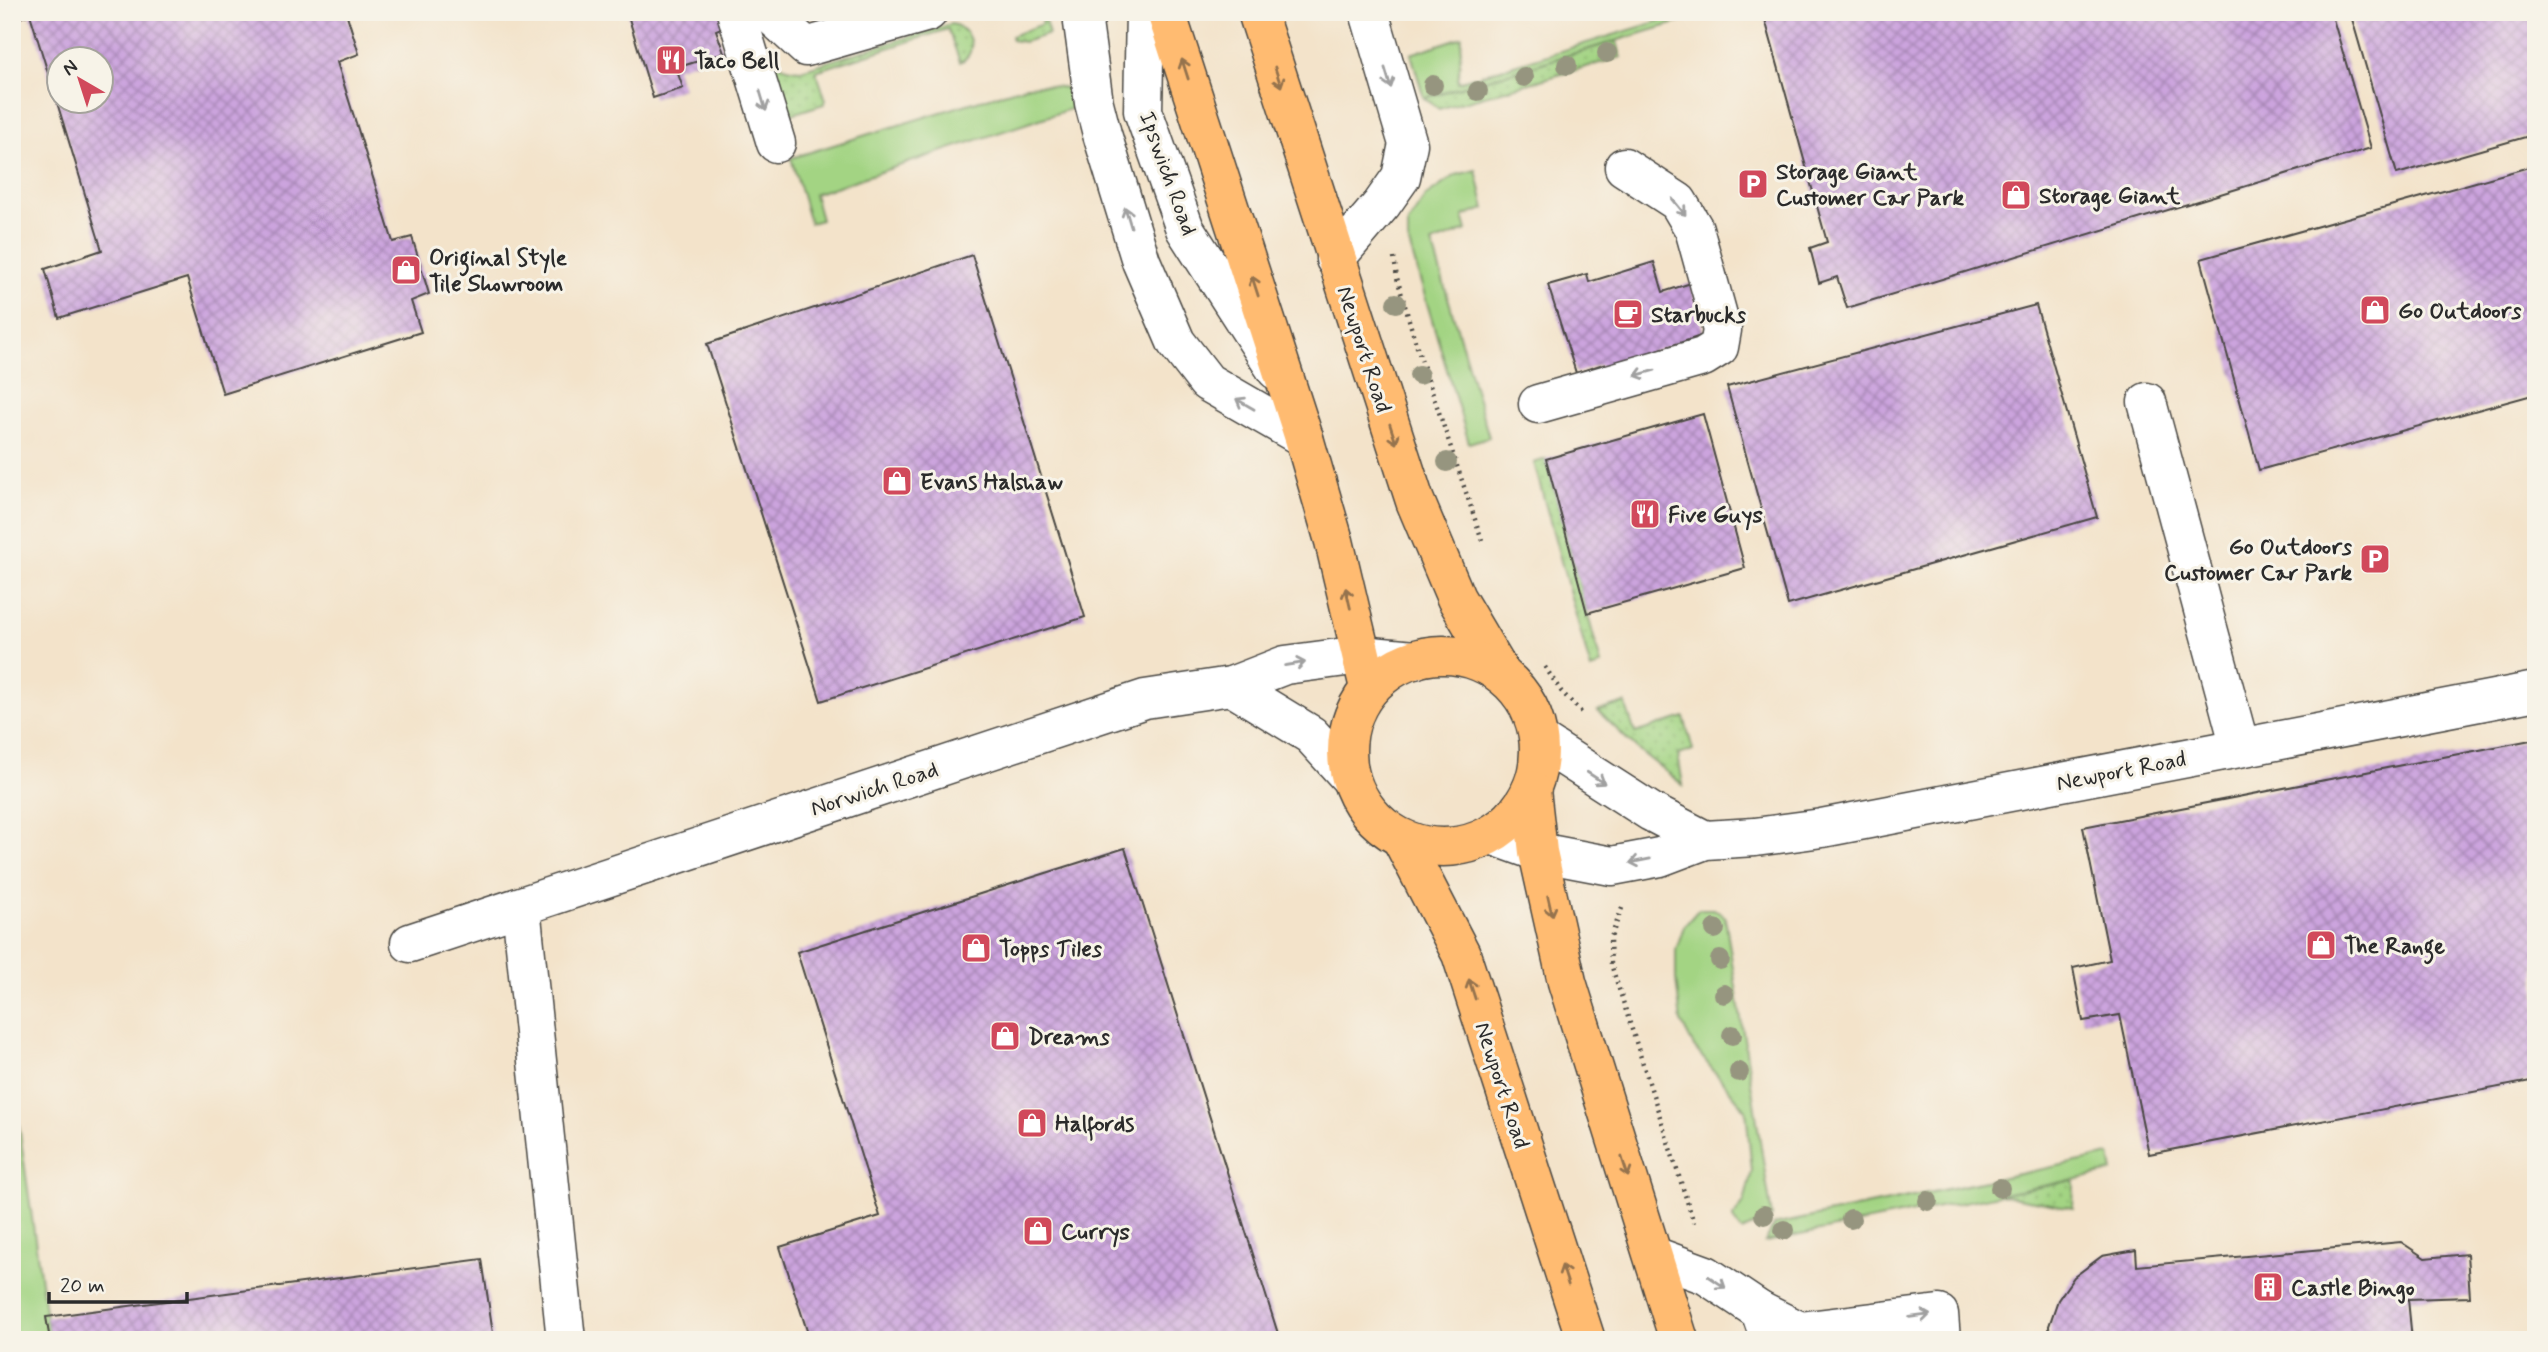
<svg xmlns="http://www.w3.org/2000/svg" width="2548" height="1352" viewBox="0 0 2548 1352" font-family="Mynerve,sans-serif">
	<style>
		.grass { fill: #a3d483; stroke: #678057; stroke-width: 2 }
		.park { fill: url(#park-dots); stroke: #678057; stroke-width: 2 }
		.building { fill: url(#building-cross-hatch); fill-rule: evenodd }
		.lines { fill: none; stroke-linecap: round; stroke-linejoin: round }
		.minor-casing { stroke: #494743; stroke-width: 41 }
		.major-casing { stroke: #494743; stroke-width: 41 }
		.path { stroke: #494743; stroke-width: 4.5; stroke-dasharray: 2 5; stroke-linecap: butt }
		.minor { stroke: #fff; stroke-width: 38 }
		.major { stroke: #ffbb71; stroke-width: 38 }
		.tree { fill: #96957f }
		.oneway { stroke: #95734e }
		.oneway2 { stroke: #a0a0a0 }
		.labels { text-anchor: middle; stroke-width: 6; stroke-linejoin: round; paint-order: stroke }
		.poi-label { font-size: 23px; font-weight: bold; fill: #2b2b2b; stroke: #f7f3e8; text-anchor: start }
		.street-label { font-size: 23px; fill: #2b2b2b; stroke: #f7f3e8 }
	</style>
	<defs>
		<pattern id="park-dots" width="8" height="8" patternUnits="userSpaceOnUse" patternTransform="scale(1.75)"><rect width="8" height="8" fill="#a3d483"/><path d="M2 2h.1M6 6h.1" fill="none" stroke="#8cb671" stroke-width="1.8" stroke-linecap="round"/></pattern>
		<pattern id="building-cross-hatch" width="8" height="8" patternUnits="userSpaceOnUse" patternTransform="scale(1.75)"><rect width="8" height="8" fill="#cca4de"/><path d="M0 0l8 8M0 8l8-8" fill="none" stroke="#a686b4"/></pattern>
	</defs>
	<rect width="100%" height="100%" fill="#f7f3e8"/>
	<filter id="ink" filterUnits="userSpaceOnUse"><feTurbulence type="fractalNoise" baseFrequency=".0143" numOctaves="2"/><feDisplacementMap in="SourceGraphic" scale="14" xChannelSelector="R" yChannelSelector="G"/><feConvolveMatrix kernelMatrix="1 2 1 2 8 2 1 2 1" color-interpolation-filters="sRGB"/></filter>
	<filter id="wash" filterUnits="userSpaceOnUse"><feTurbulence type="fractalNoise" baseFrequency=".00686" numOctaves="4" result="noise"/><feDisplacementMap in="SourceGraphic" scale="28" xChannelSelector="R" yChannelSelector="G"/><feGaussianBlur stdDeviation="1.57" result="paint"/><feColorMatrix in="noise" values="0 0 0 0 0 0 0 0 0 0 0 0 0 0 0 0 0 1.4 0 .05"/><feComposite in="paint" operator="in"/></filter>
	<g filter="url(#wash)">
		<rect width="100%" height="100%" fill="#f3e3ca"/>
		<g class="grass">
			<path d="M 1689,12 L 1713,12 L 1424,98 L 1411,54 L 1462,37 L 1458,82 Z"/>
			<path d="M 1042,85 L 1067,88 L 1073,108 L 814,194 L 821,220 L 810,223 L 791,158 L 1026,86 Z"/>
			<path d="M 1476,170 L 1485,209 L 1463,216 L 1467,230 L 1432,243 L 1489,437 L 1469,443 L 1408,240 L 1408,223 L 1426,196 L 1456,175 Z"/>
			<path d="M 1699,909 L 1714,909 L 1725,917 L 1772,1217 L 1742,1231 L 1733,1219 L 1744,1202 L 1752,1171 L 1746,1110 L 1694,1047 L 1681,1022 L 1676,979 L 1676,950 L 1684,926 Z"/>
			<path d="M 12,1076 L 46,1317 L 50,1340 L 12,1340 Z"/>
			<path d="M 2110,1155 L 2113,1172 L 1765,1242 L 1774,1225 Z"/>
		</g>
		<g class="park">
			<path d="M 1039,12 L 1042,12 L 1049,34 L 1024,42 L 1012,40 L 1011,36 L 1042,24 Z"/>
			<path d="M 951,24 C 970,27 980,53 960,62 L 948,29 L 816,71 L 826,100 L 824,104 L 789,115 L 782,111 L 765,50 C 774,64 785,70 801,70 Z"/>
			<path d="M 1617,41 L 1621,57 L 1439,109 L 1424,98 Z"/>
			<path d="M 1546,459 L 1601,664 L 1591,670 L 1534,463 Z"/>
			<path d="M 1625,703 L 1635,733 L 1684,717 L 1693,750 L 1678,755 L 1683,785 L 1636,748 L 1598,711 Z"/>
			<path d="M 2074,1180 L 2073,1208 L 2000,1195 Z"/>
		</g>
		<g id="blocks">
			<g class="building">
				<path d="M 12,12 L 346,12 L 359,54 L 337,62 L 393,242 L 412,237 L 429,294 L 411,301 L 421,332 L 223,394 L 187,278 L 59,318 L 45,269 L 102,250 L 30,14 L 12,21 ZM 60,60 L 102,60 L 102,102 L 60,102 Z"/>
				<path d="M 627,12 L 728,12 L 726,26 L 716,30 L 724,53 L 676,68 L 683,88 L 653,98 Z"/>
				<path d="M 1763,12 L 2331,12 L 2371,148 L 1847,308 L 1837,277 L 1819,283 L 1810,248 L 1827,242 Z"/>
				<path d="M 2350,12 L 2536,12 L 2536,134 L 2397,174 Z"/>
				<path d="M 2536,165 L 2536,394 L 2259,470 L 2201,259 Z"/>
				<path d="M 972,255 L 1085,617 L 821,701 L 707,344 Z"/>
				<path d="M 1654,262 L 1663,292 L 1691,283 L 1704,335 L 1639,356 L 1603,374 L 1600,365 L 1576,373 L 1548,285 L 1587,274 L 1589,282 Z"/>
				<path d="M 2036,305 L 2097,517 L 1788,605 L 1727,387 Z"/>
				<path d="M 1703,414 L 1745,568 L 1587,613 L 1546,459 Z"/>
				<path d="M 2536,739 L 2536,1080 L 2149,1154 L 2120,1015 L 2083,1021 L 2073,968 L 2110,960 L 2083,827 Z"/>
				<path d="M 1125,848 L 1280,1340 L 810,1340 L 780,1247 L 880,1216 L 797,952 Z"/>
				<path d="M 2401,1242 L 2425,1258 L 2467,1254 L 2470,1297 L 2408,1299 L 2412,1340 L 2050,1340 L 2049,1326 L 2058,1300 L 2074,1277 L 2102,1256 L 2136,1250 L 2137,1266 Z"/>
				<path d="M 482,1259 L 494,1340 L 50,1340 L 46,1317 Z"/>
			</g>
		</g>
	</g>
	<g filter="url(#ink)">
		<use href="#blocks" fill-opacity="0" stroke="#494743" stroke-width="2"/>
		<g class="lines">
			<g class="minor-casing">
				<g id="minor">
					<path d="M 736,12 L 776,143"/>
					<path d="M 768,12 L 806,47 L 928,12"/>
					<path d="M 1088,12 L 1083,23 L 1094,103 L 1102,134 L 1141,261 L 1176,342 L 1207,382 L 1304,438"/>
					<path d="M 1145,12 L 1143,111 L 1185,229 L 1276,370"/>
					<path d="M 1335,259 L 1382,204 L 1401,177 L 1408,144 L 1369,12"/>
					<path d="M 2147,402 L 2240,747"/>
					<path d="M 1538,404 L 1703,357 L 1719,347 L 1722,330 L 1694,229 L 1678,202 L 1624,167"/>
					<path d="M 1231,686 L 1311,735 L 1350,778"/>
					<path d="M 1539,740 L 1651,812 L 1705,840"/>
					<path d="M 1491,835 L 1538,852 L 1612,866 L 1660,857 L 1705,840 L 1755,837 L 1822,828 L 2536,691"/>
					<path d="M 521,907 L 566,1340"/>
					<path d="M 410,943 L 1145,699 L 1231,686 L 1285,665 L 1361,655 L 1414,660"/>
					<path d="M 1654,1256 L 1706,1275 L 1760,1311 L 1768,1334"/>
					<path d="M 1760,1311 L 1800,1331 L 1939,1314 L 1941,1340"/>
				</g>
			</g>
			<g class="major-casing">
				<g id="major">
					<path d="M 1166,12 L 1304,438 L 1334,541 L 1369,688"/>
					<path d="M 1257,12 L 1415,501 L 1456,598 L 1501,674"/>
					<circle cx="1443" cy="751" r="96"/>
					<path d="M 1531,790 L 1538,852 L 1567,982 L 1679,1340"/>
					<path d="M 1401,838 L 1461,954 L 1586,1340"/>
				</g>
			</g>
			<g class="path">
				<path d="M 1394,258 L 1397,278 L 1416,344 L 1482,540"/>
				<path d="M 1545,667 L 1561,691 L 1581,712"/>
				<path d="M 1622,908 L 1610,940 L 1611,964 L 1694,1223"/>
			</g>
			<use href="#minor" class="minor"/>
			<use href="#major" class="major"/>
		</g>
		<g class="tree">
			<circle cx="1607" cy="53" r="10"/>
			<circle cx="1567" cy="65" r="10"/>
			<circle cx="1524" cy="77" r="10"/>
			<circle cx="1433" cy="85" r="10"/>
			<circle cx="1478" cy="91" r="10"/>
			<circle cx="1396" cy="303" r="10"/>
			<circle cx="1419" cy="375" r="10"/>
			<circle cx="1447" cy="462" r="10"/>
			<circle cx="1715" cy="929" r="10"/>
			<circle cx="1720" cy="960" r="10"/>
			<circle cx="1724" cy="994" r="10"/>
			<circle cx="1732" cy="1035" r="10"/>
			<circle cx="1739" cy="1072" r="10"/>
			<circle cx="2000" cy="1188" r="10"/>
			<circle cx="1928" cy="1201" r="10"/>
			<circle cx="1764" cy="1215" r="10"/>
			<circle cx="1851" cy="1219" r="10"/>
			<circle cx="1784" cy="1230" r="10"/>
		</g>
		<defs><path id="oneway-shaft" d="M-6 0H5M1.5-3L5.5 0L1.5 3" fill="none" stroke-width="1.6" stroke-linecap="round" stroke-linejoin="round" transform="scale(1.75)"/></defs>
		<g class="oneway">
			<use href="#oneway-shaft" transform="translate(1185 69) rotate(-108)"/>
			<use href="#oneway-shaft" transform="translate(1278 77) rotate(72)"/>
			<use href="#oneway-shaft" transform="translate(1255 286) rotate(-108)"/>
			<use href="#oneway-shaft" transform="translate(1393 434) rotate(72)"/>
			<use href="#oneway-shaft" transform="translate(1348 598) rotate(-103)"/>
			<use href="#oneway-shaft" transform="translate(1550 906) rotate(77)"/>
			<use href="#oneway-shaft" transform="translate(1472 989) rotate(-108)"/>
			<use href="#oneway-shaft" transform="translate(1625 1167) rotate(72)"/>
			<use href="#oneway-shaft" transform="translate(1565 1275) rotate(-108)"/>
		</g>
		<g class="oneway2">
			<use href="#oneway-shaft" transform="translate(1388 78) rotate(73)"/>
			<use href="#oneway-shaft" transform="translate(763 101) rotate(73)"/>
			<use href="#oneway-shaft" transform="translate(1679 207) rotate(51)"/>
			<use href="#oneway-shaft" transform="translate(1128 217) rotate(-107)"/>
			<use href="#oneway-shaft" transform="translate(1645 373) rotate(164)"/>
			<use href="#oneway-shaft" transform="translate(1245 404) rotate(-150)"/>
			<use href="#oneway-shaft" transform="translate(1295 664) rotate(-9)"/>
			<use href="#oneway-shaft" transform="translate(1596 778) rotate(33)"/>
			<use href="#oneway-shaft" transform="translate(1640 861) rotate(169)"/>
			<use href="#oneway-shaft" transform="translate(1717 1282) rotate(34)"/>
			<use href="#oneway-shaft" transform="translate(1920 1316) rotate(-7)"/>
		</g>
	</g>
	<defs>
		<g id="restaurant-square" transform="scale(1.575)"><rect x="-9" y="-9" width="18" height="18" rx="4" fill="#d1495b" stroke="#f7f3e8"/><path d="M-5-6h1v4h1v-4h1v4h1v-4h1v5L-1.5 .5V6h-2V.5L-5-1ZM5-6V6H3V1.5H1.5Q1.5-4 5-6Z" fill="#fff"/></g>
		<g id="parking-square" transform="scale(1.575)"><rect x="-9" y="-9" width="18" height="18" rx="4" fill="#d1495b" stroke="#f7f3e8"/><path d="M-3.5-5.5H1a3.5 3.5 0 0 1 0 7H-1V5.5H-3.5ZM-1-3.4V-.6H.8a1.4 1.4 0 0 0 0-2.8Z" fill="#fff"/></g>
		<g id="shop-square" transform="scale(1.575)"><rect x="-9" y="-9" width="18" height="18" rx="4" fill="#d1495b" stroke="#f7f3e8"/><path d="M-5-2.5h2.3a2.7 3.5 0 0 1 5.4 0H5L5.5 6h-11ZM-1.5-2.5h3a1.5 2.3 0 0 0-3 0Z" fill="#fff"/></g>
		<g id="cafe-square" transform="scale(1.575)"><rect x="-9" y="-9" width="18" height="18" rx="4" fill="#d1495b" stroke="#f7f3e8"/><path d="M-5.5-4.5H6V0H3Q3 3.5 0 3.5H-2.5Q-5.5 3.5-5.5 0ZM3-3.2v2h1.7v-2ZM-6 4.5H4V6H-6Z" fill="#fff"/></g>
		<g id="building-square" transform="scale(1.575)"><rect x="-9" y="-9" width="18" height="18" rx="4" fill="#d1495b" stroke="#f7f3e8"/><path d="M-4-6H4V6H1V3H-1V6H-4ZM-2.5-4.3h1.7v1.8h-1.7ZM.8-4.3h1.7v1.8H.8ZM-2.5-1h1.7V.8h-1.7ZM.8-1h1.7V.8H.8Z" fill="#fff"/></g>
	</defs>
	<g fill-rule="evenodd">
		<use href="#restaurant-square" x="671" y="60"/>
		<use href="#parking-square" x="1753" y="184"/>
		<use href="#shop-square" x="2016" y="195"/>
		<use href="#shop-square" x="406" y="270"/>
		<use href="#shop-square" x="2375" y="310"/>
		<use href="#cafe-square" x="1628" y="314"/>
		<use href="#shop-square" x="897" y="481"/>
		<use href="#restaurant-square" x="1645" y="514"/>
		<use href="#parking-square" x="2375" y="559"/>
		<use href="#shop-square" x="2321" y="945"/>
		<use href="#shop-square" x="976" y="948"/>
		<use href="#shop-square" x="1005" y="1036"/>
		<use href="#shop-square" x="1032" y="1123"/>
		<use href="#shop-square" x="1038" y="1231"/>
		<use href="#building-square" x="2268" y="1287"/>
	</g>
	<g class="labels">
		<g class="poi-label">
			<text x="694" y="68">Taco Bell</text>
			<text x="1776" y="179">Storage Giant<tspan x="1776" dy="26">Customer Car Park</tspan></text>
			<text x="2039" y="203">Storage Giant</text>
			<text x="429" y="265">Original Style<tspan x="429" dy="26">Tile Showroom</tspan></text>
			<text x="2398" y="318">Go Outdoors</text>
			<text x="1651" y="322">Starbucks</text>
			<text x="920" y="489">Evans Halshaw</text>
			<text x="1668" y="522">Five Guys</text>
			<text x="2352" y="554" text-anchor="end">Go Outdoors<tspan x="2352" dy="26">Customer Car Park</tspan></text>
			<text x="2344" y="953">The Range</text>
			<text x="999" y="956">Topps Tiles</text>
			<text x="1028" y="1044">Dreams</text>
			<text x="1055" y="1131">Halfords</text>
			<text x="1061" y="1239">Currys</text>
			<text x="2291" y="1295">Castle Bingo</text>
		</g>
		<g class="street-label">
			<text transform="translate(1169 173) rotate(70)" y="8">Ipswich Road</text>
			<text transform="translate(1365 349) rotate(72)" y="8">Newport Road</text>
			<text transform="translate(2121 770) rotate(-11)" y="8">Newport Road</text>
			<text transform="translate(874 788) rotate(-18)" y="8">Norwich Road</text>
			<text transform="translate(1503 1085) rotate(72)" y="8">Newport Road</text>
		</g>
	</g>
	<rect width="2548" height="1352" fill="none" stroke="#f7f3e8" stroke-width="42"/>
	<g transform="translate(80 80) rotate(321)"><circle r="33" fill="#f7f3e8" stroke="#a5a39c" stroke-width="2"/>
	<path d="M0-5L12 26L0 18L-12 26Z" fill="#d1495b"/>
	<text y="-10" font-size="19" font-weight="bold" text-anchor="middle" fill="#2b2b2b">N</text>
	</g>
	<path d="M49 1292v10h138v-10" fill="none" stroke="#2b2b2b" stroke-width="3.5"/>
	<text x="60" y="1292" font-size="21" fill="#2b2b2b" stroke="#f7f3e8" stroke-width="5" paint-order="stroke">20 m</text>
</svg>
